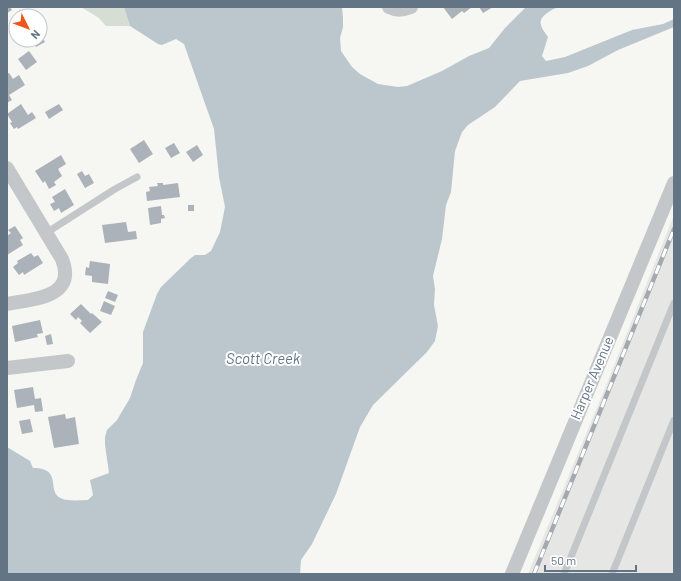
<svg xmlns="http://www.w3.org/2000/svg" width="681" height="581" viewBox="0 0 681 581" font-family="Barlow,sans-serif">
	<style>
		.built { fill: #e6e7e5 }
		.green { fill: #d6ddd3 }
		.water { fill: #bcc7cd }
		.building { fill: #abb2b9 }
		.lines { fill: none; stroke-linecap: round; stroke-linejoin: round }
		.lane { stroke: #c3c7ca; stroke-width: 7 }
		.street { stroke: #c3c7ca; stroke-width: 14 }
		.rail-casing { stroke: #a3a9af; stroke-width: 4.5 }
		.rail { stroke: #fff; stroke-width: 3; stroke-dasharray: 9; stroke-linecap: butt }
		.labels { text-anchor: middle; stroke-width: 4; stroke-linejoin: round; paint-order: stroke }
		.street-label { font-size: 14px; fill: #637485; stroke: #fff }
		.water-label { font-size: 15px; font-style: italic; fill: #5f7782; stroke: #fff }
	</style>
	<rect width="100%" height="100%" fill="#f6f6f2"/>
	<path class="built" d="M 674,215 L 674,574 L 528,574 L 603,393 Z"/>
	<path class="green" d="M 81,7 L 124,7 L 130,26 L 106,26 L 99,18 Z"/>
	<path class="water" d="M 124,7 L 342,7 L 343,18 L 343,27 L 340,38 L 341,51 L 352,67 L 360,74 L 378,84 L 398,87 L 407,86 L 442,71 L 469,56 L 489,48 L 505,28 L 526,7 L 558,7 C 551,10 538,17 541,25 C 542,29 546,34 548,37 L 542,56 L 546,61 L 565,57 L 632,30 L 663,24 L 674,19 L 674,27 L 618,50 L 588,66 L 568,73 L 520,81 L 495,107 L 468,125 L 462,132 L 455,151 L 451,192 L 446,205 L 442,239 L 433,276 L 435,289 L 434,305 L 438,326 L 435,341 L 427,352 L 373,405 L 360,427 L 336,494 L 312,544 L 301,560 L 300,574 L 7,574 L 7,447 L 30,461 L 33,468 C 67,468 41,497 68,500 C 74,501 81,500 88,500 L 93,495 L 90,480 L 109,473 L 105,445 L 105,437 L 107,430 L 117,420 L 130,398 L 136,380 L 143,363 L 143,332 L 157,294 L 161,287 L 191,258 L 195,255 L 205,255 L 211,251 L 220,232 L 225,207 L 219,177 L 214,129 L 184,44 L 176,39 L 162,45 L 158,44 L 130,26 Z"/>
	<g class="building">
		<path d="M 7,7 L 10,7 L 12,10 L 7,13 Z"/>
		<path d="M 443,7 L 472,7 L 464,13 L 462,11 L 452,19 Z"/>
		<path d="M 479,7 L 493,7 L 483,13 Z"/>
		<path d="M 40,34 L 45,42 L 36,47 L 32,40 L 40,40 Z"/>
		<path d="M 29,51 L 37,62 L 26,70 L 18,59 Z"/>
		<path d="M 9,73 L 13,79 L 19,75 L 25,85 L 9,95 L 12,100 L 7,103 L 7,74 Z"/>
		<path d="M 21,104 L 28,115 L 32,112 L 36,118 L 18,129 L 17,127 L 14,129 L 10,123 L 12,122 L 7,114 Z"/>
		<path d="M 59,104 L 63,110 L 49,119 L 45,112 Z"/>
		<path d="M 144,140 L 153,154 L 139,163 L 130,149 Z"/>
		<path d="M 174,143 L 180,153 L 171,158 L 165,148 Z"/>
		<path d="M 197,145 L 203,155 L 193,162 L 186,152 Z"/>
		<path d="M 61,155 L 66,164 L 58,169 L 62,176 L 54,182 L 56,185 L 49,189 L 45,181 L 43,183 L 35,171 Z"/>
		<path d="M 82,171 L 85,176 L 89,174 L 94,183 L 85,188 L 77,174 Z"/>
		<path d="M 157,183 L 163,183 L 163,185 L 178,183 L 180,197 L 147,201 L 146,192 L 150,191 L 149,187 L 158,186 Z"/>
		<path d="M 65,189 L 74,205 L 61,213 L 59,208 L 54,211 L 50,204 L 55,202 L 52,197 Z"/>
		<rect x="188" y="205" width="6" height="6"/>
		<path d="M 161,206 L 162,215 L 164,215 L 165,218 L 161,219 L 161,223 L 150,225 L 148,208 Z"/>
		<path d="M 126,222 L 128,232 L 136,231 L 137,239 L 105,243 L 102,225 Z"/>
		<path d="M 15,226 L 23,238 L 20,240 L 23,245 L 7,255 L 7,236 L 11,233 L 8,230 Z"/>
		<path d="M 31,253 L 34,257 L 38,255 L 43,263 L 24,275 L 23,272 L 19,275 L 13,267 L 18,263 L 17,261 Z"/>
		<path d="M 90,261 L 110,264 L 108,284 L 92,282 L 92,276 L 85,275 L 86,267 L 89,268 Z"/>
		<path d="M 108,291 L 118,295 L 115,302 L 105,298 Z"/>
		<path d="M 104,301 L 115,306 L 111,315 L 100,311 Z"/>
		<path d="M 81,304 L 91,314 L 92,313 L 102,322 L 90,333 L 80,323 L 82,321 L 78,317 L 76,320 L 70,314 Z"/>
		<path d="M 40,320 L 43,333 L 37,334 L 38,337 L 15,342 L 12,326 Z"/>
		<path d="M 51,334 L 53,344 L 47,345 L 45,336 Z"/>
		<path d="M 33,387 L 35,399 L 41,398 L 43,411 L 35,412 L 34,405 L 17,408 L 14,390 Z"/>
		<path d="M 65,414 L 66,419 L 75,417 L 79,444 L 54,448 L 48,417 Z"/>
		<path d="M 30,419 L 33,432 L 22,434 L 19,421 Z"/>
	</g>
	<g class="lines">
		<g class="lane">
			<path d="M 46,233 L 115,189 L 137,177"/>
			<path d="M 564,574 L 674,303"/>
			<path d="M 612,574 L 674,420"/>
		</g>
		<g class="street">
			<path d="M 389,7 C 397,11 403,10 411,7"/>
			<path d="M 7,168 L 62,259 C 77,298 33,299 7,304"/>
			<path d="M 7,368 L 68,361"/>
			<path d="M 512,574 L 674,183"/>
		</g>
		<g class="rail-casing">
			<path id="rail" d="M 534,574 L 674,229"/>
		</g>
		<use href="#rail" class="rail"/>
	</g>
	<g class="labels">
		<g class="street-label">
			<text transform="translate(592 378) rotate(-67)" y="5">Harper Avenue</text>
		</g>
		<g class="water-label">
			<text x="263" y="364">Scott Creek</text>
		</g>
	</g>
	<rect width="681" height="581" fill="none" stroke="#637485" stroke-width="16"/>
	<g transform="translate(28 28) rotate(132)"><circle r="19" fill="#ffffff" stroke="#c1c7ce"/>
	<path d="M0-3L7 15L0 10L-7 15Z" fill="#ec571c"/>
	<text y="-6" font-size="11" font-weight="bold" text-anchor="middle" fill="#637485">N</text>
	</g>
	<path d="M545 565v6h91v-6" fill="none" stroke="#637485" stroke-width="2"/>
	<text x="551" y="565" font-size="12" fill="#637485" stroke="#ffffff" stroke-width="3" paint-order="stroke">50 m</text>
</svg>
